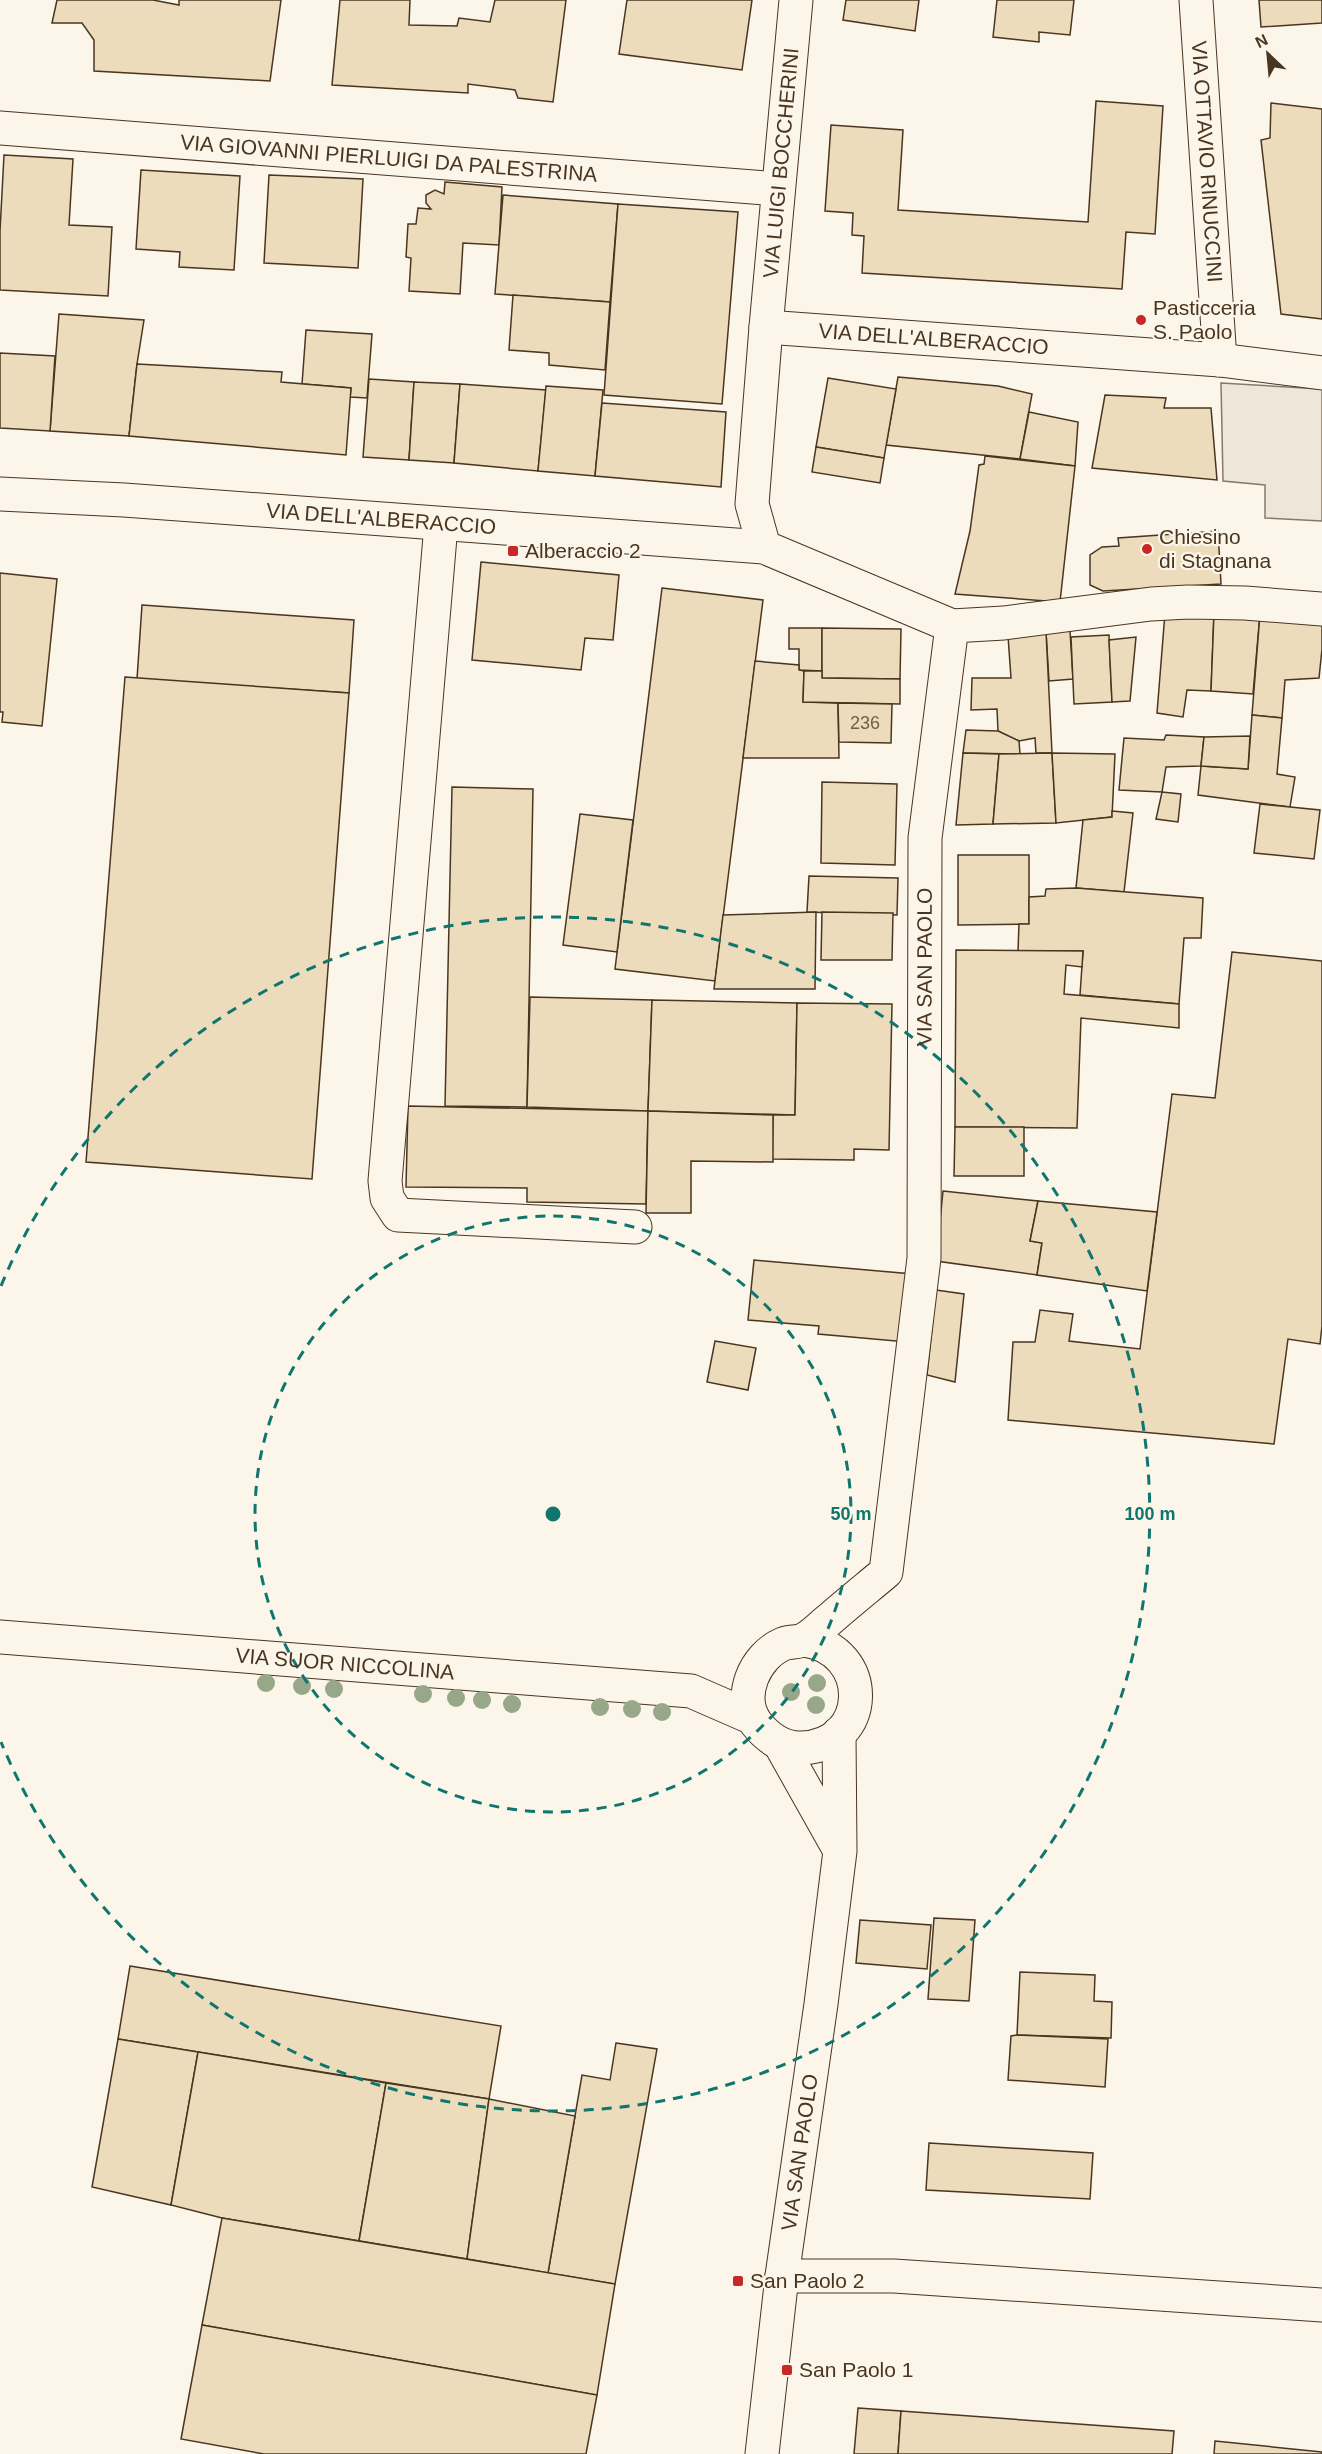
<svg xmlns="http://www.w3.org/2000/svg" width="1322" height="2454" viewBox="0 0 1322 2454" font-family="Arial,sans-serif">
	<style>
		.green { fill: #ede6d9; stroke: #887966; stroke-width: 1.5 }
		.building { fill: #ecdcbc; stroke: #4a3520; stroke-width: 1.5 }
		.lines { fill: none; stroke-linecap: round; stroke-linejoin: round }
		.minor-casing { stroke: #4a3520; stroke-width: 35 }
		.minor { stroke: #fbf6e9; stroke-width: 33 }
		.tree { fill: #96a887 }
		.ring { fill: none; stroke: #0f766e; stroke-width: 3; stroke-dasharray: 10 8 }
		.poi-dot { fill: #c62828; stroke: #fbf6e9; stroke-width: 2 }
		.labels { text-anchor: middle; stroke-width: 4.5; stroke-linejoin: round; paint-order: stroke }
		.number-label { font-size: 18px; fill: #725f47 }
		.street-label { font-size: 21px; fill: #4a3520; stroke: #fbf6e9 }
		.poi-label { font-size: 21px; fill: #4a3520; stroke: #fbf6e9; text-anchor: start }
		.centre { fill: #0f766e; stroke: #fbf6e9; stroke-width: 3 }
		.ring-label { font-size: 18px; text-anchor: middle; font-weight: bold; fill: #0f766e; stroke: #fbf6e9; stroke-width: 4.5; stroke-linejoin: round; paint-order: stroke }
	</style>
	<rect width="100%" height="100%" fill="#fbf6e9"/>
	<path class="green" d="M 1221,383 L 1322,389 L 1322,521 L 1265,518 L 1265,485 L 1223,481 Z"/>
	<g class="building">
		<path d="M 57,0 L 153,0 L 179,5 L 179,0 L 281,0 L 270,81 L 94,71 L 94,40 L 82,23 L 52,23 Z"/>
		<path d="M 340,0 L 410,0 L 409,25 L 457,26 L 459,18 L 490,22 L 495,0 L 566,0 L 553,102 L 518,98 L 515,90 L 468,84 L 468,93 L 332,85 Z"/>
		<path d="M 627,0 L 752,0 L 742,70 L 619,54 Z"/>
		<path d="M 846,0 L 919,0 L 915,31 L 843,20 Z"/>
		<path d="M 997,0 L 1074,0 L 1070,35 L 1039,32 L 1039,42 L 993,37 Z"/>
		<path d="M 1259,0 L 1322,0 L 1322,23 L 1261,27 Z"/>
		<path d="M 1096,101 L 1163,106 L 1155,234 L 1126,232 L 1122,289 L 862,273 L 864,236 L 852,235 L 853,213 L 825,211 L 831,125 L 903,130 L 898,210 L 1088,222 Z"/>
		<path d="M 1271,103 L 1322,109 L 1322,319 L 1281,314 L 1261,140 L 1270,138 Z"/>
		<path d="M 4,155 L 73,159 L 69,225 L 112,227 L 108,296 L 0,290 L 0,231 Z"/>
		<path d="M 141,170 L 240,176 L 234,270 L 179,267 L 180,252 L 136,249 Z"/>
		<path d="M 269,175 L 363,179 L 358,268 L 264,263 Z"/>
		<path d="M 445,182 L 502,187 L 499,245 L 463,243 L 460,294 L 409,291 L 411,258 L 406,257 L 408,224 L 416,224 L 418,208 L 431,209 L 426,203 L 426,195 L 435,190 L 444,194 Z"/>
		<path d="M 503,195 L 618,204 L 610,302 L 495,294 Z"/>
		<path d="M 618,204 L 738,212 L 722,404 L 604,395 Z"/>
		<path d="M 513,295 L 610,302 L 605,370 L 549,365 L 549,353 L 509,350 Z"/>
		<path d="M 59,314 L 144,320 L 137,364 L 129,436 L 50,431 Z"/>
		<path d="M 306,330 L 372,334 L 367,398 L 350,397 L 351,388 L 302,384 Z"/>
		<path d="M 0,353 L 55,356 L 50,431 L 0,428 Z"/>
		<path d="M 137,364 L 282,372 L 281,382 L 351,388 L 346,455 L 129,436 Z"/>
		<path d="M 898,377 L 998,386 L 1032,394 L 1020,459 L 886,445 Z"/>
		<path d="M 828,378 L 896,389 L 884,458 L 816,447 Z"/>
		<path d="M 369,379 L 414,382 L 409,460 L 363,457 Z"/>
		<path d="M 414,382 L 460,384 L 454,463 L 409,460 Z"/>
		<path d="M 460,384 L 546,390 L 538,471 L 454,463 Z"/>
		<path d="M 546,386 L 603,390 L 595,476 L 538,471 Z"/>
		<path d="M 1105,395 L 1166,398 L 1164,408 L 1211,408 L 1217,480 L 1092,468 Z"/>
		<path d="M 602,403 L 726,412 L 721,487 L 595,476 Z"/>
		<path d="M 1029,412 L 1078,422 L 1075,466 L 1020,459 Z"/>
		<path d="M 816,447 L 884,458 L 880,483 L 812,472 Z"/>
		<path d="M 985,456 L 1075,466 L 1060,602 L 955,594 L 970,531 L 979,465 L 984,464 Z"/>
		<path d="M 1218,531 L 1221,584 L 1103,591 L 1090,585 L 1090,555 L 1102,547 L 1119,546 L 1118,538 Z"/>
		<path d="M 481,562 L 619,575 L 613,640 L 585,638 L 581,670 L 472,660 Z"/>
		<path d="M 0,573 L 57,579 L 42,726 L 2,722 L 3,712 L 0,712 Z"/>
		<path d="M 662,588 L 763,600 L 715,981 L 615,969 Z"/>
		<path d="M 142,605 L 354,620 L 349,693 L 137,679 Z"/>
		<path d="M 1165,613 L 1214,613 L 1211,691 L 1187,690 L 1183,717 L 1157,713 Z"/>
		<path d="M 1214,613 L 1260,614 L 1253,694 L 1211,691 Z"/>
		<path d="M 1260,614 L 1322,616 L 1322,649 L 1319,678 L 1285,680 L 1282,718 L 1252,715 Z"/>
		<path d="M 789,628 L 822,628 L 822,671 L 799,670 L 799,649 L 789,649 Z"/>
		<path d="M 822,628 L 901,629 L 900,679 L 822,678 Z"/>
		<path d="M 1070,631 L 1073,679 L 1049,681 L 1046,632 Z"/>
		<path d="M 1046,632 L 1052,753 L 1036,753 L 1035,738 L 1019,741 L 998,731 L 997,709 L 971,710 L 972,678 L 1011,678 L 1008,636 Z"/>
		<path d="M 1109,635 L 1112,702 L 1074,704 L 1071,637 Z"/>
		<path d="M 1136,637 L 1130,701 L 1112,702 L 1109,640 Z"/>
		<path d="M 755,661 L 799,665 L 799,670 L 804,671 L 803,702 L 838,703 L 839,758 L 743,758 Z"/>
		<path d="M 804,671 L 822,671 L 822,678 L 900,679 L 900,704 L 803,702 Z"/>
		<path d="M 125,677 L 349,693 L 312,1179 L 86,1162 Z"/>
		<path d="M 838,703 L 892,704 L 891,743 L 839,742 Z"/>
		<path d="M 1252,715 L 1282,718 L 1277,774 L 1295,777 L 1290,807 L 1198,795 L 1201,766 L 1248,769 Z"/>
		<path d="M 966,730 L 998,731 L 1019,741 L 1020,754 L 963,753 Z"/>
		<path d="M 1166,735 L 1204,737 L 1201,766 L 1166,767 L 1162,792 L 1119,790 L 1124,738 L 1164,740 Z"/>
		<path d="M 1250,736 L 1248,769 L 1201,766 L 1204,737 Z"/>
		<path d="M 963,753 L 999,754 L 993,824 L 956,825 Z"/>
		<path d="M 1052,753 L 1056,823 L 993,824 L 999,754 Z"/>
		<path d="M 1052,753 L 1115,754 L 1112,817 L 1056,823 Z"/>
		<path d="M 822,782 L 897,784 L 895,865 L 821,863 Z"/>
		<path d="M 452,787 L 533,789 L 527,1107 L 445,1106 Z"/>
		<path d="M 1162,792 L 1181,794 L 1178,822 L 1156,819 Z"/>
		<path d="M 1260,804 L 1320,810 L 1314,859 L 1254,853 Z"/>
		<path d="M 1112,811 L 1133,813 L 1124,892 L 1076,888 L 1083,820 L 1112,817 Z"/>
		<path d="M 580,814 L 633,820 L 617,952 L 563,945 Z"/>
		<path d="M 958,855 L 1029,855 L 1029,924 L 958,925 Z"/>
		<path d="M 809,876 L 898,878 L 897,915 L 807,912 Z"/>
		<path d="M 1076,888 L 1203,898 L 1201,938 L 1184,938 L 1179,1004 L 1080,995 L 1083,951 L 1018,951 L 1019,924 L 1029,924 L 1029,897 L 1045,896 L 1046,889 Z"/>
		<path d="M 816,912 L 815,989 L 714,989 L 723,915 Z"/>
		<path d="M 822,912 L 893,913 L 892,960 L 821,960 Z"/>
		<path d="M 956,950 L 1083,951 L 1082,967 L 1066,965 L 1064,994 L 1179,1004 L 1179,1028 L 1081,1018 L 1077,1128 L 955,1127 Z"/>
		<path d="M 1232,952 L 1322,961 L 1322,1326 L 1320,1344 L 1288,1339 L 1274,1444 L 1008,1420 L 1013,1342 L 1035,1342 L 1040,1310 L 1073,1314 L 1069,1341 L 1140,1349 L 1172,1094 L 1215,1098 Z"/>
		<path d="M 530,997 L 652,1000 L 648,1111 L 527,1107 Z"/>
		<path d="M 652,1000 L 797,1003 L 795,1115 L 648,1111 Z"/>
		<path d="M 797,1003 L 892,1004 L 889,1150 L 854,1149 L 854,1160 L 772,1159 L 773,1115 L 795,1115 Z"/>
		<path d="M 408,1106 L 648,1111 L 646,1204 L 527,1202 L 527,1188 L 406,1187 Z"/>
		<path d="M 648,1111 L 773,1115 L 773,1162 L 691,1161 L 691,1213 L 646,1213 Z"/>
		<path d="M 955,1127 L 1024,1127 L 1024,1176 L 954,1176 Z"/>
		<path d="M 943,1191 L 1038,1201 L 1030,1241 L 1042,1243 L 1037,1275 L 936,1261 Z"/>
		<path d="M 1038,1201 L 1157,1212 L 1147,1291 L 1037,1275 L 1042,1243 L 1030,1241 Z"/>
		<path d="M 754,1260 L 913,1274 L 907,1342 L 818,1334 L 819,1326 L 748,1320 Z"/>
		<path d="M 936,1290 L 964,1294 L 955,1382 L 927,1375 Z"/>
		<path d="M 715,1341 L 756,1348 L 748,1390 L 707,1382 Z"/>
		<path d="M 934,1918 L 975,1920 L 969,2001 L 928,1999 Z"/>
		<path d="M 860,1920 L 931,1925 L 927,1969 L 856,1963 Z"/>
		<path d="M 130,1966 L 501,2026 L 489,2099 L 118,2039 Z"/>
		<path d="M 1020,1972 L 1095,1975 L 1094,2001 L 1112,2002 L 1111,2038 L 1017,2035 Z"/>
		<path d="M 1017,2035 L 1108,2039 L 1105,2087 L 1008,2080 L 1011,2036 Z"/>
		<path d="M 118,2039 L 198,2052 L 171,2205 L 92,2187 Z"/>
		<path d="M 616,2043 L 657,2049 L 615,2284 L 548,2273 L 582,2075 L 610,2080 Z"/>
		<path d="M 198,2052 L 386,2083 L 359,2241 L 222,2218 L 171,2205 Z"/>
		<path d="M 386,2083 L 489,2099 L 467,2259 L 359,2241 Z"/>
		<path d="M 489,2099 L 575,2116 L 548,2273 L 467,2259 Z"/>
		<path d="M 929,2143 L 1093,2153 L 1090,2199 L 926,2190 Z"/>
		<path d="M 222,2218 L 615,2284 L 597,2395 L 202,2325 Z"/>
		<path d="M 202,2325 L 597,2395 L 586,2454 L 264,2454 L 181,2439 Z"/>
		<path d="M 858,2408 L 901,2411 L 898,2454 L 854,2454 Z"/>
		<path d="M 901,2411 L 1174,2431 L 1172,2454 L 898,2454 Z"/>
		<path d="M 1215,2441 L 1322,2452 L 1322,2454 L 1214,2454 Z"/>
	</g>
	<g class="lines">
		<g class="minor-casing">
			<g id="minor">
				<path id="s1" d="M 1196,0 L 1220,360"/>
				<path id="s2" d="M 0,128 L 778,189"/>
				<path id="s3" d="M 766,327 L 1220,360 L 1322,373"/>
				<path id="s4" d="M 0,494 L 124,500 L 764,547 L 952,626 L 1004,623 L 1151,604 L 1188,602 L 1245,603 L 1322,609"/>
				<path d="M 441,525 L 385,1181 L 387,1198 L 398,1215 L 635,1227"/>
				<path id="s5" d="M 764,547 L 752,504 L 766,327 L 796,0"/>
				<path id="s6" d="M 0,1637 L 691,1691 L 753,1718"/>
				<path id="s7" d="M 804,1640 C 874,1650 872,1745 802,1748 C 783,1749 767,1737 756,1723 C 737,1696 755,1656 783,1644 C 790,1641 799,1643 805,1639 C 814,1634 822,1625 830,1619 C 848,1603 867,1588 886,1572 L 924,1258 L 925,838 L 952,626"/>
				<path d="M 780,1744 L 839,1849"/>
				<path d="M 782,2276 L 894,2276 L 1322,2305"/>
				<path id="s8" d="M 762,2454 L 782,2276 L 821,2004 L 840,1851 L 839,1733"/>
			</g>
		</g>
		<use href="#minor" class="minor"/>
	</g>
	<g class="tree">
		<circle cx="266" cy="1683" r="9"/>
		<circle cx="817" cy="1683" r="9"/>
		<circle cx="302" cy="1686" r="9"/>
		<circle cx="334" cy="1689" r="9"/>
		<circle cx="791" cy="1692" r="9"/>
		<circle cx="423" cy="1694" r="9"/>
		<circle cx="456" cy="1698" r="9"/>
		<circle cx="482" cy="1700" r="9"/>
		<circle cx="512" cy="1704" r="9"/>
		<circle cx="816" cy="1705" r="9"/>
		<circle cx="600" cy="1707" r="9"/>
		<circle cx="632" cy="1709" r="9"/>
		<circle cx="662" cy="1712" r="9"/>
	</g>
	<g class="ring">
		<circle cx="553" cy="1514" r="298"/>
		<path d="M1 1286A597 597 0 1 1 1 1742"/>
	</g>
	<g class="poi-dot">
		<circle cx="1141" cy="320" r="6"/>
		<circle cx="1147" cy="549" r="6"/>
		<rect x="507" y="545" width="12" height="12" rx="3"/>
		<rect x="732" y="2275" width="12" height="12" rx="3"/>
		<rect x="781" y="2364" width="12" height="12" rx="3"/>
	</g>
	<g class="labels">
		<g class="number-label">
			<text x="865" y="729">236</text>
		</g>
		<g class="street-label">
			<text dy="7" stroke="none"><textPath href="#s2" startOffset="390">VIA GIOVANNI PIERLUIGI DA PALESTRINA</textPath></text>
			<text dy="7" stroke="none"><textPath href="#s1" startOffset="162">VIA OTTAVIO RINUCCINI</textPath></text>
			<text dy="7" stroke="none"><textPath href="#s5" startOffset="387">VIA LUIGI BOCCHERINI</textPath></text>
			<text dy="7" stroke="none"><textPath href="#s3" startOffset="168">VIA DELL'ALBERACCIO</textPath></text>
			<text dy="7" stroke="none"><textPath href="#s4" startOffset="382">VIA DELL'ALBERACCIO</textPath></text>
			<text dy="7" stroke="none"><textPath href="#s7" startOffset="1050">VIA SAN PAOLO</textPath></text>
			<text dy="7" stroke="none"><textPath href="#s6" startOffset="346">VIA SUOR NICCOLINA</textPath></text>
			<text dy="7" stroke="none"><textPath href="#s8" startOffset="304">VIA SAN PAOLO</textPath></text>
		</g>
		<g class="poi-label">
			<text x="1153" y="315">Pasticceria<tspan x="1153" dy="24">S. Paolo</tspan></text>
			<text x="1159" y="544">Chiesino<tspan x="1159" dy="24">di Stagnana</tspan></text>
			<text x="525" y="558">Alberaccio 2</text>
			<text x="750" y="2288">San Paolo 2</text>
			<text x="799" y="2377">San Paolo 1</text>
		</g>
	</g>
	<circle cx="553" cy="1514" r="9" class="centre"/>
	<g class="ring-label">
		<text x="851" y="1520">50 m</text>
		<text x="1150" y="1520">100 m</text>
	</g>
	<g transform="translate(1268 54) rotate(334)" stroke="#fbf6e9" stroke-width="4.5" paint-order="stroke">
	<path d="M0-4.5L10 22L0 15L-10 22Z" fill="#4a3520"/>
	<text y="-9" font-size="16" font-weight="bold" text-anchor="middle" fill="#4a3520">N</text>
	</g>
</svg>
